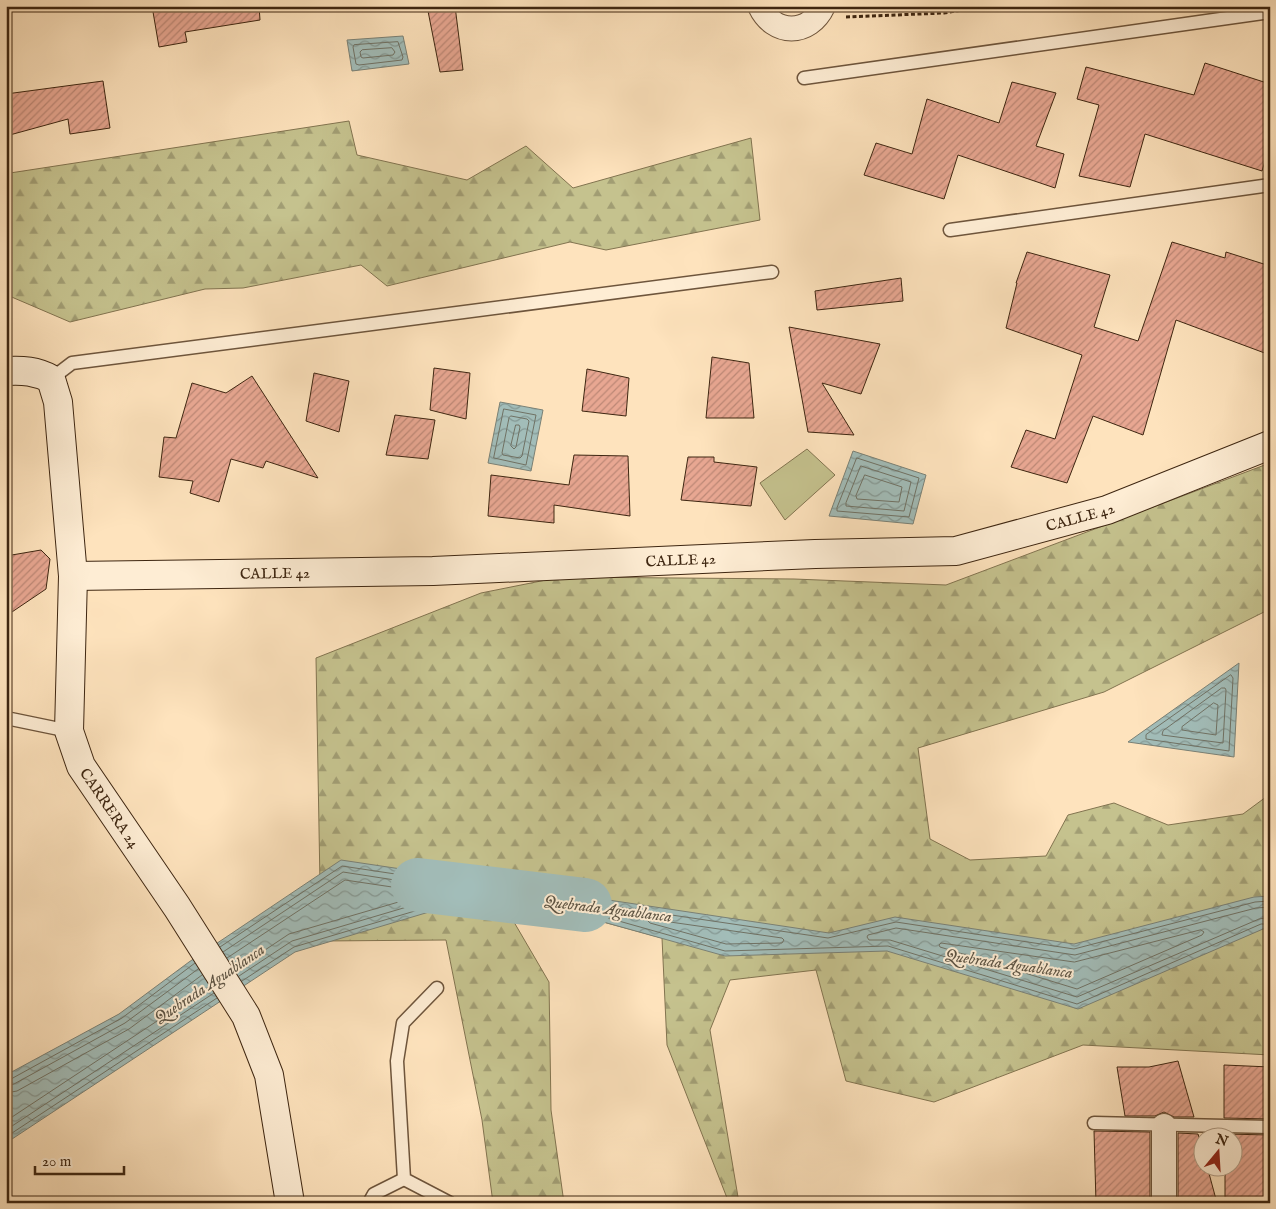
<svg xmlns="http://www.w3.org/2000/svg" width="1276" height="1209" viewBox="0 0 1276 1209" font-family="'IM FELL English',serif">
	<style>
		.forest { fill: url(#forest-firs); stroke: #827450 }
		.green { fill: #c5c28e; stroke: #827450 }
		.water { fill: url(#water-waves); stroke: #7a8176 }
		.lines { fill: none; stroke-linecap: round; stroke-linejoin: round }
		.shore { stroke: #707265; stroke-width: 1 }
		.river { stroke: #a2bdb9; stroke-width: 54 }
		.building { fill: url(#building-hatch); stroke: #3e2611 }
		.lane-casing { stroke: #6e553c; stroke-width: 15 }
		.street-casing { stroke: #6e553c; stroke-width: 26 }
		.secondary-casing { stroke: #3e2611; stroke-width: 30 }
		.path { stroke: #3e2611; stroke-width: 3; stroke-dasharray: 4 2.5; stroke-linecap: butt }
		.lane { stroke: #feedd4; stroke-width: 12 }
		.street { stroke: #feedd4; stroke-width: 24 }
		.secondary { stroke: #feedd4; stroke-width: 28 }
		.labels { text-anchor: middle; stroke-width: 4; stroke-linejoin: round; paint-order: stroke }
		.street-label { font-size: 15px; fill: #3e2611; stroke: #feedd4 }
		.water-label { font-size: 16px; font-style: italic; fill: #5c5343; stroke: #feedd4 }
	</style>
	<defs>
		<pattern id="forest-firs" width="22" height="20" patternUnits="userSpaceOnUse" patternTransform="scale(1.25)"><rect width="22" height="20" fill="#c5c28e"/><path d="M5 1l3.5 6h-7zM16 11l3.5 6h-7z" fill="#a19d73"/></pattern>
		<pattern id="water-waves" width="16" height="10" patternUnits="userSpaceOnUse" patternTransform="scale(1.25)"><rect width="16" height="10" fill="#a2bdb9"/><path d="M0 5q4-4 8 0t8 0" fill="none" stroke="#859995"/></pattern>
		<pattern id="building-hatch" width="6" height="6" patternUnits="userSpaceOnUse" patternTransform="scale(1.25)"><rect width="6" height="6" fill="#e8a792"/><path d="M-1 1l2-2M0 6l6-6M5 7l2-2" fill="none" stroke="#bd8876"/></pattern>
	</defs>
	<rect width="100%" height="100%" fill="#fee3bd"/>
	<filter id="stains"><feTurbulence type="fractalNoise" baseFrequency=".004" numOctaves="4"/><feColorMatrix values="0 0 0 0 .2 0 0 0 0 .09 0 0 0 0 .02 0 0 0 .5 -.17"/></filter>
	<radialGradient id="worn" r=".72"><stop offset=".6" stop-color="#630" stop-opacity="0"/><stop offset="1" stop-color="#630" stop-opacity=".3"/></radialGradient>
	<g class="forest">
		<path d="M 349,121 L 357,155 L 467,180 L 526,146 L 573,188 L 751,138 L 760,220 L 606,250 L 570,242 L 387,286 L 361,265 L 243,288 L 205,289 L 70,322 L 7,295 L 6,182 L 10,173 Z"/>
		<path d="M 1270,463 L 1270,609 L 1104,692 L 918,748 L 930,839 L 970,860 L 1046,856 L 1068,815 L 1114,803 L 1168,825 L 1243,814 L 1270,794 L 1270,1055 L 1083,1045 L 934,1102 L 846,1081 L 816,970 L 730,980 L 710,1030 L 739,1203 L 729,1203 L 667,1045 L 662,938 L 497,893 L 549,982 L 551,1110 L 564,1203 L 493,1203 L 482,1120 L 446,940 L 321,941 L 316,658 L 481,593 L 561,577 L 794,579 L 946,585 Z"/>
	</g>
	<path class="green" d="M 807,449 L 835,475 L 785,520 L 760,483 Z"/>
	<g class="water">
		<path d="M 403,36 L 409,64 L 352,71 L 347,40 Z"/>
		<path d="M 500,402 L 543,410 L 531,471 L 488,463 Z"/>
		<path d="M 853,451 L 926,475 L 913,524 L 829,516 Z"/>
		<path d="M 1239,663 L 1234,757 L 1128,742 Z"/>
		<path d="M 341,860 L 829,933 L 895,917 L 1074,944 L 1254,897 L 1270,896 L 1270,928 L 1263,929 L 1078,1009 L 887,951 L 725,956 L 496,892 L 295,952 L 6,1143 L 6,1075 L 119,1014 L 189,962 Z"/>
	</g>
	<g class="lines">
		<g class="shore">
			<path d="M 398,42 L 403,57 L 402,60 L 359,65 L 356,64 L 353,47 L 354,45 Z"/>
			<path d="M 392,48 L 395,52 L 393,55 L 363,58 L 361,57 L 360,52 L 362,50 Z"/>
			<path d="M 504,409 L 536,415 L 526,465 L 494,458 Z"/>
			<path d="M 511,416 L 527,419 L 529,421 L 522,456 L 520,458 L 503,455 L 502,453 L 509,418 Z"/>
			<path d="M 516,425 L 519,425 L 520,427 L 516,447 L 514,449 L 511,446 Z"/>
			<path d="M 857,458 L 919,478 L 909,517 L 837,511 L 837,508 Z"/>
			<path d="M 861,466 L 911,482 L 904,511 L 846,506 L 846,503 Z"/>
			<path d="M 865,475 L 902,487 L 899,502 L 857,499 L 856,496 Z"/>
			<path d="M 1231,675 L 1233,678 L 1229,751 L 1146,739 L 1146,735 Z"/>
			<path d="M 1222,688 L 1225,688 L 1226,690 L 1223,743 L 1162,735 L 1163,731 Z"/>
			<path d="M 1214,703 L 1218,705 L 1216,735 L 1182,730 L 1182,727 Z"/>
			<path d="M 1270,901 L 1255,902 L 1074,949 L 896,922 L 828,938 L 549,897 L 546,899 L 548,901 L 725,951 L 888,946 L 1077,1004 L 1261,924 L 1270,924"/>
			<path d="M 1270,907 L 1256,908 L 1075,955 L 896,928 L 868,935 L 867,937 L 869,940 L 890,940 L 1077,997 L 1259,919 L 1270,917"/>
			<path d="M 649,919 L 782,938 L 784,940 L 782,943 L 726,944 L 650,923 L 648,921 Z"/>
			<path d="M 1201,930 L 1204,932 L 1202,935 L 1077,989 L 940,947 L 939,945 L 941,943 L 1074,962 Z"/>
			<path d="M 220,947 L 342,866 L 482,887 L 484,888 L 482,891 L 294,947 L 242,981"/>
			<path d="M 223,952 L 343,872 L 453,889 L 455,890 L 454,893 L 292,941 L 239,976"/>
			<path d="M 227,958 L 345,880 L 419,891 L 421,893 L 419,896 L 289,934 L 235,970"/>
			<path d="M 6,1079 L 11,1079 L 122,1018 L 195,963"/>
			<path d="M 6,1086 L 14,1084 L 125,1023 L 198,969"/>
			<path d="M 6,1093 L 17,1091 L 129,1029 L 202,975"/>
			<path d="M 6,1121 L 210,986"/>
			<path d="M 6,1130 L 214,993"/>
			<path d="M 6,1137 L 217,998"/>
		</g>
		<path class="river" d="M 418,885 L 585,905"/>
	</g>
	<g class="building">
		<path d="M 152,6 L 259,6 L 260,20 L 185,32 L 187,42 L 159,47 Z"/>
		<path d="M 427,6 L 455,6 L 463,70 L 440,72 Z"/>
		<path d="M 1205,63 L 1270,84 L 1270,144 L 1262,171 L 1145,134 L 1130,187 L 1079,176 L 1099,105 L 1077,99 L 1086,67 L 1194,95 Z"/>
		<path d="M 103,81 L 110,128 L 70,134 L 68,119 L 6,136 L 6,94 Z"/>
		<path d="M 1012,82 L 1056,93 L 1036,146 L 1064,154 L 1055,188 L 958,155 L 944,199 L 864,175 L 876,143 L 912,154 L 927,99 L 999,123 Z"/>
		<path d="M 1172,242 L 1225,258 L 1226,252 L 1270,266 L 1270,355 L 1176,320 L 1143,435 L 1093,416 L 1067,483 L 1011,467 L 1026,430 L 1055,439 L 1082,355 L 1006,328 L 1017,283 L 1016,283 L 1027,252 L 1110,275 L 1094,327 L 1138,341 Z"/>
		<path d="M 901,278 L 903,301 L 817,310 L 815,291 Z"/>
		<path d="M 789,327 L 880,344 L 861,394 L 822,383 L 854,435 L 808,432 Z"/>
		<path d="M 712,357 L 749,363 L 754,418 L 706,418 Z"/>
		<path d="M 434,368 L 470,373 L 466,419 L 430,410 Z"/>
		<path d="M 587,369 L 629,378 L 626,416 L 582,411 Z"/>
		<path d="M 314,373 L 349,381 L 339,432 L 306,421 Z"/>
		<path d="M 252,376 L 318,478 L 266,461 L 263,468 L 231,459 L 219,502 L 190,493 L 193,481 L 159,477 L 164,437 L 176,438 L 192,383 L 226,393 Z"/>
		<path d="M 395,415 L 435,420 L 428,459 L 386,455 Z"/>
		<path d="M 574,455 L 628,456 L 630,516 L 554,505 L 554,523 L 488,516 L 491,475 L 569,485 Z"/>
		<path d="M 688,457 L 714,457 L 714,462 L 757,467 L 751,506 L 681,500 Z"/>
		<path d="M 41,550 L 50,559 L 46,589 L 6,616 L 6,556 Z"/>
		<path d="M 1178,1061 L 1194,1117 L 1174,1117 L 1164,1112 L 1155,1116 L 1125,1116 L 1117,1067 L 1149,1067 Z"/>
		<path d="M 1224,1065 L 1270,1067 L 1270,1119 L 1224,1118 Z"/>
		<path d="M 1094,1131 L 1150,1132 L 1150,1203 L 1096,1203 Z"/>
		<path d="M 1178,1133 L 1198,1134 L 1204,1153 L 1204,1166 L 1207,1166 L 1217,1203 L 1178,1203 Z"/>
		<path d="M 1225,1134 L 1270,1135 L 1270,1203 L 1225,1203 L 1225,1166 L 1234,1166 L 1234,1136 L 1225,1136 Z"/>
	</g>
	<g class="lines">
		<g class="lane-casing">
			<g id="lane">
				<path d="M 804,78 L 1270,12"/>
				<path d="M 950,230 L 1270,185"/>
				<path d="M 51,379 L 72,363 L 772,272"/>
				<path d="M 6,718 L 69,731"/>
				<path d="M 437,988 L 403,1023 L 397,1061 L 404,1179 L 450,1203"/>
				<path d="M 1094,1123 L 1270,1127"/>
				<path d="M 369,1203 L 374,1194 L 404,1179"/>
			</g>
		</g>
		<g class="street-casing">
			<g id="street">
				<path d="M 760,6 C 774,36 809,36 823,6"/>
				<path d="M 1164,1126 L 1164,1203"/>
			</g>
		</g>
		<g class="secondary-casing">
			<g id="secondary">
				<path id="s1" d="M 6,371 C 23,370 36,371 51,379 L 58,402 L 73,576 L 69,731 L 81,766 L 177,907 L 246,1016 L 269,1075 L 290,1203"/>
				<path id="s2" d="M 73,576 L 433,571 L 815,554 L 956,551 L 1107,510 L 1270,445"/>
			</g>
		</g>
		<path class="path" d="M 846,17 L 944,13 L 986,6"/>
		<use href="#lane" class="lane"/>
		<use href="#street" class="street"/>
		<use href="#secondary" class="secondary"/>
	</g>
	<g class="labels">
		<g class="street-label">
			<text dy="5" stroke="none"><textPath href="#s2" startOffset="1012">CALLE 42</textPath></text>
			<text dy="5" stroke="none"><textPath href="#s2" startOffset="608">CALLE 42</textPath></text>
			<text dy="5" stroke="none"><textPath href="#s2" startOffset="202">CALLE 42</textPath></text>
			<text dy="5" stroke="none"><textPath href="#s1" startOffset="488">CARRERA 24</textPath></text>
		</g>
		<g class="water-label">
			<text transform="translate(608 908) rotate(7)" y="6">Quebrada Aguablanca</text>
			<text transform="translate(1009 963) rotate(8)" y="6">Quebrada Aguablanca</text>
			<text transform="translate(209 983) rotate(-34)" y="6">Quebrada Aguablanca</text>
		</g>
	</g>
	<rect width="1276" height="1209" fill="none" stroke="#fee3bd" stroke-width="25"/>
	<rect x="8" y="8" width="1261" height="1194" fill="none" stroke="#3e2611" stroke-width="2.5"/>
	<rect x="12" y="12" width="1251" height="1184" fill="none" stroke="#3e2611"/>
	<g transform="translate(1218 1152) rotate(18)"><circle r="24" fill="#feedd4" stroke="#b19d86"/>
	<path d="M0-4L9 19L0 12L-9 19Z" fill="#8f2418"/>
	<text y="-8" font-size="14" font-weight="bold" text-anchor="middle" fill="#3e2611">N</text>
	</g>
	<path d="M35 1166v8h89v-8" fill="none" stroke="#3e2611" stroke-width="2.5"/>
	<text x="42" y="1166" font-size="15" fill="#3e2611" stroke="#feedd4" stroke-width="4" paint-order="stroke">20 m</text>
	<rect width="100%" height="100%" filter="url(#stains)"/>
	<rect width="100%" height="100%" fill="url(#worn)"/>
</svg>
